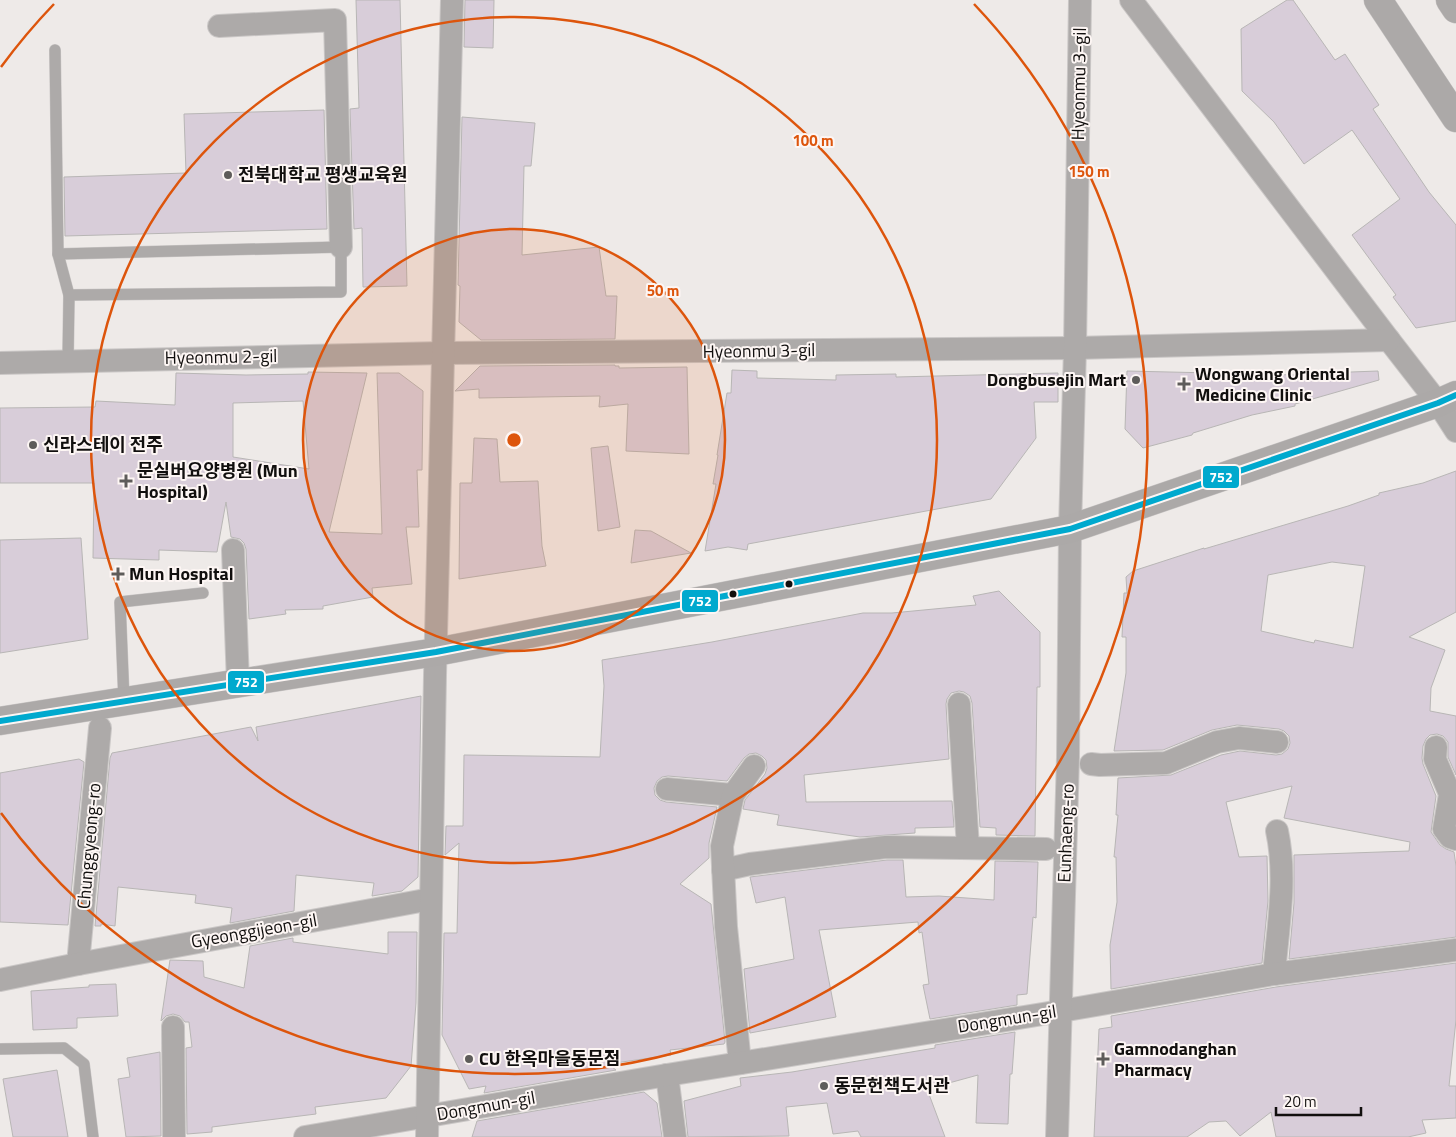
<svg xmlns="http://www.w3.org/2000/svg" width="1456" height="1137" viewBox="0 0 1456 1137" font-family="'Titillium Web','Noto Sans KR',sans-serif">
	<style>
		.building { fill: #d8cdd9; stroke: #b8b6b5; fill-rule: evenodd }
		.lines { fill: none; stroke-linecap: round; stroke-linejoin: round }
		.lane-casing { stroke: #cac7c6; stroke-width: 12 }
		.street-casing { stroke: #cac7c6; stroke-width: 24 }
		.secondary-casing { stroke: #cac7c6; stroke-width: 29 }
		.lane { stroke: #adaaa9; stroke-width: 11 }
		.street { stroke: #adaaa9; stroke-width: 22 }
		.secondary { stroke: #aca9a8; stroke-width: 28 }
		.bus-1-casing { stroke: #fdf6f4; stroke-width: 10 }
		.bus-1 { stroke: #00a9ce; stroke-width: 6 }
		.ring { fill: none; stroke: #dd550c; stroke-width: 2.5 }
		.poi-dot { fill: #5e5c5a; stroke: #fdf6f4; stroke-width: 2 }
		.bus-dot { fill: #110f0e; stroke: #fdf6f4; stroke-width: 2 }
		.labels { text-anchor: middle; stroke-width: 4; stroke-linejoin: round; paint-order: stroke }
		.street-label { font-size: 18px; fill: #110f0e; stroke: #fdf6f4 }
		.poi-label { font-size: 18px; font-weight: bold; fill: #110f0e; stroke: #fdf6f4; text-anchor: start }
		.centre { fill: #dd550c; stroke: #fdf6f4; stroke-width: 2.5 }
		.ring-label { font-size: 15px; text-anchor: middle; font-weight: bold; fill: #dd550c; stroke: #fdf6f4; stroke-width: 4; stroke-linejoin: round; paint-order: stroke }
		.line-badge { stroke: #fdf6f4; stroke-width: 2 }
		.badge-label { font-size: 14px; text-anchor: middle; font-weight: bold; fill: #fff }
	</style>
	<rect width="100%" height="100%" fill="#eeeae8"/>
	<g class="building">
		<path d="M 356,0 L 400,0 L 407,286 L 363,287 L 362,228 L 354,229 L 350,109 L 359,108 Z"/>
		<path d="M 465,0 L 494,0 L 493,48 L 464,47 Z"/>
		<path d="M 1287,0 L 1293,0 L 1335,60 L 1345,54 L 1379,105 L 1373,109 L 1429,192 L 1456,225 L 1456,321 L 1416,328 L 1393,297 L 1396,295 L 1352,235 L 1400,199 L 1352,130 L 1304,164 L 1274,122 L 1242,91 L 1241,29 Z"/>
		<path d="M 324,110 L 327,229 L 65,236 L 64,177 L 186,173 L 184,114 Z"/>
		<path d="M 462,117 L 535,123 L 531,166 L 524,166 L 522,255 L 599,247 L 606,296 L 617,296 L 615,339 L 481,340 L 459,322 L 460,286 L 458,285 Z"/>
		<path d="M 615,365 L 615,366 L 619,366 L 619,368 L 687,367 L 689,454 L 626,451 L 628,404 L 599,407 L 600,396 L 479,398 L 479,389 L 455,391 L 480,366 Z"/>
		<path d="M 732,370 L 757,371 L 757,378 L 836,380 L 836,375 L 896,374 L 896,377 L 1058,373 L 1058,402 L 1034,402 L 1036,438 L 991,499 L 748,544 L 747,550 L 728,547 L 705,551 L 716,484 L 713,484 L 718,455 L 717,455 L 727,393 L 731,393 Z"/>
		<path d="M 1127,371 L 1297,375 L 1297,374 L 1378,371 L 1379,380 L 1295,404 L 1295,406 L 1252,415 L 1193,433 L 1192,435 L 1143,448 L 1125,429 Z"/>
		<path d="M 308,372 L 367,373 L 329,532 L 382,534 L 377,373 L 399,373 L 423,391 L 422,470 L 417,470 L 419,527 L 406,527 L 412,584 L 372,588 L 373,597 L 323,606 L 323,609 L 285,610 L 286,614 L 249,619 L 246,549 L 244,543 L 240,539 L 231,537 L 226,502 L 217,552 L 159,550 L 159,560 L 93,558 L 94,483 L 0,483 L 0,408 L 95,407 L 96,401 L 175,405 L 176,373 L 246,375 L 308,374 ZM 303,401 L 309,469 L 233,457 L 233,403 Z"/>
		<path d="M 474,438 L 497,439 L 500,482 L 538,481 L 542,546 L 546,566 L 459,579 L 460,483 L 472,483 Z"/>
		<path d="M 608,446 L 620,527 L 598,531 L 591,448 Z"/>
		<path d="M 1456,471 L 1456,612 L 1409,637 L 1445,650 L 1431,688 L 1430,711 L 1456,716 L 1456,775 L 1448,757 L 1448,742 L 1443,736 L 1437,734 L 1430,735 L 1426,739 L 1423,746 L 1422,758 L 1423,764 L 1436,796 L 1431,832 L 1440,845 L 1446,849 L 1454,852 L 1456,866 L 1456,937 L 1289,959 L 1294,903 L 1294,855 L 1409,851 L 1410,842 L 1284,818 L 1292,786 L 1226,802 L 1239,857 L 1267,856 L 1268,901 L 1262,963 L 1111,989 L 1110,945 L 1117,902 L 1116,857 L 1114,857 L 1118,815 L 1116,815 L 1118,778 L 1171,775 L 1221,755 L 1240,751 L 1276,755 L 1282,754 L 1288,749 L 1290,743 L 1289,736 L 1284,731 L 1279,729 L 1237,725 L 1212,730 L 1163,750 L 1114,751 L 1126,673 L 1126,637 L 1122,637 L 1124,593 L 1127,593 L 1126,577 L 1133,571 L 1204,548 L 1204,549 L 1348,506 L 1379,495 L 1379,493 L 1423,483 ZM 1332,562 L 1365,566 L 1353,648 L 1315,640 L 1314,643 L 1261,631 L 1268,575 Z"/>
		<path d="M 635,530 L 651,531 L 691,553 L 631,563 Z"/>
		<path d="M 81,538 L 88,639 L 0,653 L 0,540 Z"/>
		<path d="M 999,591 L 1040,632 L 1040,687 L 1037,687 L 1035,836 L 996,835 L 996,828 L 980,827 L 972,703 L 970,696 L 964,692 L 959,691 L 951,693 L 947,699 L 946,704 L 949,759 L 804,775 L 806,802 L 952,801 L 954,827 L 915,828 L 915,833 L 860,837 L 777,825 L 779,815 L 743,809 L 745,800 L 765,774 L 767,768 L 766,760 L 762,756 L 756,753 L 749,754 L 744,758 L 727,781 L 668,776 L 662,777 L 657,781 L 654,788 L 655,795 L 660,800 L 666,802 L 717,807 L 709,843 L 709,858 L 680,884 L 711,904 L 725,1042 L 724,1044 L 670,1050 L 671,1055 L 608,1064 L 616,1070 L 484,1093 L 486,1086 L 469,1089 L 442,1035 L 444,933 L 457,933 L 459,843 L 445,855 L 446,826 L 463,826 L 464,755 L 600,757 L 604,686 L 602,660 L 712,642 L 863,613 L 892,613 L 976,605 L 973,596 Z"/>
		<path d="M 421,696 L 418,877 L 402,891 L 372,896 L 374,883 L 296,875 L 294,911 L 230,923 L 232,908 L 195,903 L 196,895 L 118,887 L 115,926 L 101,924 L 101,926 L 95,926 L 110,758 L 112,753 L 251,727 L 258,741 L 256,727 Z"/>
		<path d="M 79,759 L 84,762 L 68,925 L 0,922 L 0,773 Z"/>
		<path d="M 887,860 L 903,860 L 906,897 L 939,896 L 994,900 L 995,861 L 1038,862 L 1036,918 L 1033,917 L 1027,994 L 1017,995 L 1017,1005 L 930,1019 L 923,985 L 929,984 L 922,932 L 919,933 L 918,922 L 819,930 L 836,1017 L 750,1033 L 744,969 L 794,959 L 785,897 L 756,903 L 750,877 Z"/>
		<path d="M 388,932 L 417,932 L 416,1003 L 411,1066 L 386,1098 L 315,1107 L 316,1114 L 212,1127 L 212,1132 L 187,1134 L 186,1048 L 192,1047 L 189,1022 L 185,1022 L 180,1016 L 173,1014 L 166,1016 L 161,1021 L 170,960 L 203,961 L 204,977 L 244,988 L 250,946 L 293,938 L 293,942 L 388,954 Z"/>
		<path d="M 1456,963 L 1456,1020 L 1449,1086 L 1456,1086 L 1456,1118 L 1422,1120 L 1426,1133 L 1408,1137 L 1276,1137 L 1271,1112 L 1240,1136 L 1226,1121 L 1209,1122 L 1187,1137 L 1094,1137 L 1099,1029 L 1112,1027 L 1111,1016 L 1276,987 Z"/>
		<path d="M 116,984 L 118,1016 L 77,1018 L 77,1028 L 33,1030 L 31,991 L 89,987 L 89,985 Z"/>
		<path d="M 1015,1032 L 1012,1074 L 1010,1074 L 1008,1124 L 976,1123 L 978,1075 L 927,1089 L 945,1137 L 861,1137 L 858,1131 L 833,1134 L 827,1103 L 786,1107 L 789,1136 L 688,1137 L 684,1101 L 741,1086 L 740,1078 L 792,1072 L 935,1048 L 935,1045 Z"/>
		<path d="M 160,1052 L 161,1136 L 126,1137 L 118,1079 L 130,1077 L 127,1058 Z"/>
		<path d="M 57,1070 L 68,1137 L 13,1137 L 3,1079 Z"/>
		<path d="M 644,1092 L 657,1103 L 662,1137 L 472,1137 L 477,1121 Z"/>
	</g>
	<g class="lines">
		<g class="lane-casing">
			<g id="lane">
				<path d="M 55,50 L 58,254 L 69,295 L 68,360"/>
				<path d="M 58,254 L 341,247 L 341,292 L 69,295"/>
				<path d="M 124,701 L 120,602 L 203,593"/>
				<path d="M 0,1049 L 64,1048 L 84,1064 L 93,1137"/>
			</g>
		</g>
		<g class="street-casing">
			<g id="street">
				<path d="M 1131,0 L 1389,340 L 1438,403 L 1456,431"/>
				<path d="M 219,26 L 335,20 L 341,247"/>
				<path d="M 0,363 L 443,353 L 1075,348 L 1389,340"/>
				<path d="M 233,550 L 238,683"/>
				<path d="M 959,704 L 968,848"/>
				<path d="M 1436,747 L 1435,759 L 1450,794 L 1444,829 L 1450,837 L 1456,839"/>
				<path d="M 1091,764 L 1100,765 L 1166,763 L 1217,742 L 1239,738 L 1277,742"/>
				<path d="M 667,789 L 733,795"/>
				<path d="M 723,870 L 750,864 L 886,847 L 1046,849"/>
				<path d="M 78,964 L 100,728"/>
				<path d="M 1274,974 C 1278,927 1287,877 1277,831"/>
				<path d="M 0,980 L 78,964 L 431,899"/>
				<path d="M 173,1027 L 174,1137"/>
				<path d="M 740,1063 L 726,927 L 722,846 L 733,795 L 754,766"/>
				<path d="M 667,1075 L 675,1137"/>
				<path d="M 305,1137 L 667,1075 L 1061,1011 L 1274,974 L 1456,950"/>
				<path d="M 427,1137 L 435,675 L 452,0"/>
				<path d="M 1057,1137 L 1068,757 L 1070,529 L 1075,348 L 1080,0"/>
			</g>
		</g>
		<g class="secondary-casing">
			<g id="secondary">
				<path d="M 1378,0 L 1456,118"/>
				<path d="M 1450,0 L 1456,9"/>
				<path d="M 0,721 L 436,652 L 1070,529 L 1438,403 L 1456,395"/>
			</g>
		</g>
		<use href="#lane" class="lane"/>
		<use href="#street" class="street"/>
		<use href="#secondary" class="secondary"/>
		<g class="bus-1-casing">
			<path id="bus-1" d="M 0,721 L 436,652 L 1070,529 L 1438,403 L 1456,395"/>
		</g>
		<use href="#bus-1" class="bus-1"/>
	</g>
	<circle cx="514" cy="440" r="211" fill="#dd550c" fill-opacity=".12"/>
	<g class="ring">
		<circle cx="514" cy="440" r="211"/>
		<circle cx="514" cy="440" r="423"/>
		<path d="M1 67A634 634 0 0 1 54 4M974 4A634 634 0 1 1 1 813"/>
	</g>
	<g class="poi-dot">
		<circle cx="228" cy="175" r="5"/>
		<circle cx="1136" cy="380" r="5"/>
		<path d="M1181.5 376.5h5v5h5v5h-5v5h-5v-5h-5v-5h5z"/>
		<circle cx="33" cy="445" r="5"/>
		<path d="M123.5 473.5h5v5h5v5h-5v5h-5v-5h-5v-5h5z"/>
		<path d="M115.5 566.5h5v5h5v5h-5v5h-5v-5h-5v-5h5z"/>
		<circle cx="469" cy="1059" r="5"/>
		<path d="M1100.5 1051.5h5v5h5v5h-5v5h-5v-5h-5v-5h5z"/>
		<circle cx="824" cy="1086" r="5"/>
	</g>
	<g class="bus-dot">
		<circle cx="789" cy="584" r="4.5"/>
		<circle cx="733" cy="594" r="4.5"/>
	</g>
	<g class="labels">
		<g class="street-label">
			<text transform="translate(1079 84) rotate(-89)" y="6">Hyeonmu 3-gil</text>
			<text transform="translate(759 351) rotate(-1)" y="6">Hyeonmu 3-gil</text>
			<text transform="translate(221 357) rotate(-1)" y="6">Hyeonmu 2-gil</text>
			<text transform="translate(1066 833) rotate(-88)" y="6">Eunhaeng-ro</text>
			<text transform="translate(89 846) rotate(-85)" y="6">Chunggyeong-ro</text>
			<text transform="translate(254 931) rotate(-10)" y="6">Gyeonggijeon-gil</text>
			<text transform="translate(1007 1019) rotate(-9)" y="6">Dongmun-gil</text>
			<text transform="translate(486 1106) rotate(-10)" y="6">Dongmun-gil</text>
		</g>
		<g class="poi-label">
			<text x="238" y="181">전북대학교 평생교육원</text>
			<text x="1195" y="380">Wongwang Oriental<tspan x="1195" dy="21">Medicine Clinic</tspan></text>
			<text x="1126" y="386" text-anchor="end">Dongbusejin Mart</text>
			<text x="43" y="451">신라스테이 전주</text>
			<text x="137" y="477">문실버요양병원 (Mun<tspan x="137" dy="21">Hospital)</tspan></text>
			<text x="129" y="580">Mun Hospital</text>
			<text x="1114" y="1055">Gamnodanghan<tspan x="1114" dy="21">Pharmacy</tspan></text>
			<text x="479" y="1065">CU 한옥마을동문점</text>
			<text x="834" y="1092">동문헌책도서관</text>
		</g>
	</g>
	<circle cx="514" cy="440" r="8" class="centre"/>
	<g class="ring-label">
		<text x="813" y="146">100 m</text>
		<text x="1089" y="177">150 m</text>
		<text x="663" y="296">50 m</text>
	</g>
	<g class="line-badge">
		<rect x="1202" y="465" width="38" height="24" rx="5" fill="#00a9ce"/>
		<rect x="681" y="589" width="38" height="24" rx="5" fill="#00a9ce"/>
		<rect x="227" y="670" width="38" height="24" rx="5" fill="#00a9ce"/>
	</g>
	<g class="badge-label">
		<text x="1221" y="482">752</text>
		<text x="700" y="606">752</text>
		<text x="246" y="687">752</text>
	</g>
	<path d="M1276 1107v8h85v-8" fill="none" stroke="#110f0e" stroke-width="2.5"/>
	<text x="1284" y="1107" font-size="15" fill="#110f0e" stroke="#fdf6f4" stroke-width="4" paint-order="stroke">20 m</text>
</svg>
